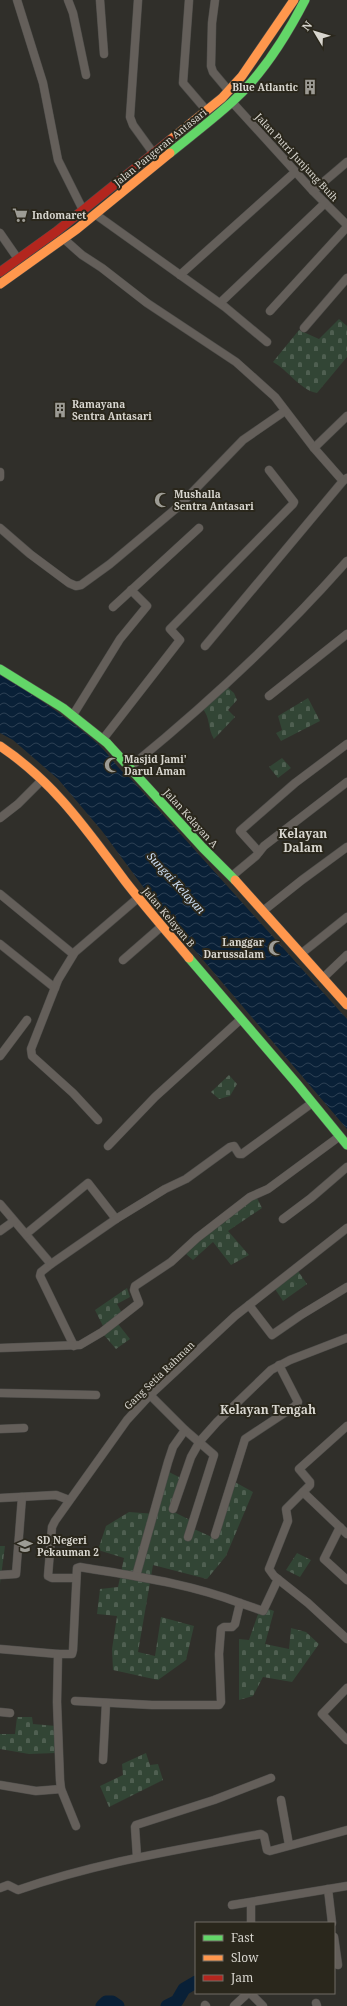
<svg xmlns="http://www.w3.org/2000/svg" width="347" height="2006" viewBox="0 0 347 2006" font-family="'Noto Serif',serif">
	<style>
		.cemetery { fill: url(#cemetery-stones) }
		.water { fill: url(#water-waves) }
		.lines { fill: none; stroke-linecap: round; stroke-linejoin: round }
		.river { stroke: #092037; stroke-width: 13 }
		.street-casing { stroke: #4d4c49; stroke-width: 9 }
		.fast-casing { stroke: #4d4c49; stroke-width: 10 }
		.slow-casing { stroke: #4d4c49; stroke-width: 10 }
		.jam-casing { stroke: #4d4c49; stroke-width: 10 }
		.street { stroke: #645f5a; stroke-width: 8 }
		.fast { stroke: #63d668; stroke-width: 9 }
		.slow { stroke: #ff974d; stroke-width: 9 }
		.jam { stroke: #b3261e; stroke-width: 9 }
		.labels { text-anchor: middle; stroke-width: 4; stroke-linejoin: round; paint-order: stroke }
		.poi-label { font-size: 10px; font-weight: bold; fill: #d8d6cf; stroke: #2a271c; text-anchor: start }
		.street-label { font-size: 10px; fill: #d8d6cf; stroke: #2a271c }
		.water-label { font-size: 11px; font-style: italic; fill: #cee0f6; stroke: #2a271c }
		.quarter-label { font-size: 12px; font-weight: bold; fill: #d8d6cf; stroke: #2a271c }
	</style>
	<defs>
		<pattern id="cemetery-stones" width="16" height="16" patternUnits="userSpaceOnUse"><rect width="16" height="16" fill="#324535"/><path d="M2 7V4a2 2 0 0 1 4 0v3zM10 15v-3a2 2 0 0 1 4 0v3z" fill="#4f5f51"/></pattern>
		<pattern id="water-waves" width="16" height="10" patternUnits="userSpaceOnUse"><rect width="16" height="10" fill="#092037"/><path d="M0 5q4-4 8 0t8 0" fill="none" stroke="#2c4053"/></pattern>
	</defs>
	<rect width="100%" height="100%" fill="#302f2a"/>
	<g class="cemetery">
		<path d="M 339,319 L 347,326 L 347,357 L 317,393 C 300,390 288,370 273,362 L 299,330 L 319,339 Z"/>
		<path d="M 226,686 L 234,693 L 237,700 L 228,710 L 235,717 L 214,739 C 207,728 211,718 202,708 Z"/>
		<path d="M 308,698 L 320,721 L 281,741 L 276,733 L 282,730 L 278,716 Z"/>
		<path d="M 282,758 L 291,768 L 278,778 L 269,767 Z"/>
		<path d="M 229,1075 L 237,1084 L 230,1096 L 219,1099 L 211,1092 Z"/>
		<path d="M 256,1196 L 262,1208 L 228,1231 L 249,1255 L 231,1265 L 213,1242 L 193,1260 L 186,1254 L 195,1245 Z"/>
		<path d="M 298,1271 L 307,1284 L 283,1301 L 275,1289 Z"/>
		<path d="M 127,1288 L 130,1297 L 117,1304 L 122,1313 L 115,1320 L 130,1339 L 116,1349 L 104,1335 L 103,1326 L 95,1310 Z"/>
		<path d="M 167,1471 L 181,1478 L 170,1510 L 190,1520 L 194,1529 L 214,1538 L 233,1481 L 253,1492 L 226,1556 L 207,1579 L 153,1565 L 138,1652 L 155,1656 L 161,1617 L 194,1626 L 186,1660 L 158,1680 L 113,1670 L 112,1649 L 117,1616 L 97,1614 L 100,1589 L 118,1587 L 124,1558 L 98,1550 L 106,1526 L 129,1512 L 156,1514 Z"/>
		<path d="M 0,1546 L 5,1546 L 0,1584 Z"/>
		<path d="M 297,1553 L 311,1560 L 300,1577 L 286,1570 Z"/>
		<path d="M 266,1608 L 274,1611 L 265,1644 L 289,1649 L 291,1628 L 306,1632 L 319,1644 L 292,1682 L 263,1677 L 253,1696 L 239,1700 L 239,1639 L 249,1640 L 258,1614 L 263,1612 Z"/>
		<path d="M 17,1717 L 32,1717 L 33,1724 L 56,1726 L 56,1753 L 29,1754 L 0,1749 L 0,1734 L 15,1734 Z"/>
		<path d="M 146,1753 L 150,1765 L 158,1764 L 163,1780 L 109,1807 L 100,1786 L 123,1775 L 122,1764 Z"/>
	</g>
	<path class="water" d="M 0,675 C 33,694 70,719 99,745 C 110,755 117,769 130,778 L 347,1019 L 347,1129 L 158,907 L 102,831 L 58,779 L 13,740 L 0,733 Z"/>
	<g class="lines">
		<g class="river">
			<path d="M 102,2006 L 106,2002 L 112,2002 L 118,2006"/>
			<path d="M 167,2006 L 177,2001 L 184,1989 L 196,1982"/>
		</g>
		<g class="street-casing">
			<g id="street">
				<path d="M 17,0 L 43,83 L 58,160 L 83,210"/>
				<path d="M 68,0 L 73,13 L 86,75"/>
				<path d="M 100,0 L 104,54"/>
				<path d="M 138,0 L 130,117 L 133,125 L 154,154"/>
				<path d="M 189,0 L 183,83 L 207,111"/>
				<path d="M 215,0 L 212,23 L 211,66 L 213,72 L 229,91"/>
				<path d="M 232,102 L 313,191 L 347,225"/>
				<path d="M 313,191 L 347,162"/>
				<path d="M 95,214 L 225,307 L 267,342"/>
				<path d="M 0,233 L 18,259"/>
				<path d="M 64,239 L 82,255 L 102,268 L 147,303 L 236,362 L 275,397 L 314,448 L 343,481 L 347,478"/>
				<path d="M 180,275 L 295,172"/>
				<path d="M 220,303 L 325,203"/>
				<path d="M 270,311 L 347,227"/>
				<path d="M 304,328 L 347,278"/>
				<path d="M 314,448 L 347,416"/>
				<path d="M 0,472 L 0,477"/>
				<path d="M 0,528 L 30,554 L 69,583 L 76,586 L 81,585 L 110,564 L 179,506 L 243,440 L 285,411"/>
				<path d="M 113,607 L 199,528"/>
				<path d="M 205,646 L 343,481"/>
				<path d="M 269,696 L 347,634"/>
				<path d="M 73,715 L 120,639 L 147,606 L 131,590"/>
				<path d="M 103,739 L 180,640 L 170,629 L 293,504 L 294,502 L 269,470"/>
				<path d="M 130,767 C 207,704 281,636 347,561"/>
				<path d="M 0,818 L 18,804 L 42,780"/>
				<path d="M 259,852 L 240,831 L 295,783 L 347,744"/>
				<path d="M 232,876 L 256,856 L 264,846 L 347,782"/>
				<path d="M 0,894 L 73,954"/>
				<path d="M 263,911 L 302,880 L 347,847"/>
				<path d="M 0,944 L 55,988"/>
				<path d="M 302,953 L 347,917"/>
				<path d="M 123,960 L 162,926"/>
				<path d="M 323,978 L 347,955"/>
				<path d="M 0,1056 L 27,1020"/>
				<path d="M 98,1120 L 73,1093 L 32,1056 L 31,1049 L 58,980 L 75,952 L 138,898"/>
				<path d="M 108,1146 L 155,1097 L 241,1019"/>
				<path d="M 0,1204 L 51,1264 L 41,1272 L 40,1276 L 74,1346"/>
				<path d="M 283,1219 L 311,1198 L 347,1167"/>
				<path d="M 0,1231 L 14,1221"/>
				<path d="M 26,1234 L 88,1183 L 116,1219"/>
				<path d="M 51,1264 L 116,1219 L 165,1189 L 186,1179 L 230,1147 L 234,1146 L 239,1154 L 242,1154 L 312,1103"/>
				<path d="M 249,1305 L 272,1335 L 301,1315 L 347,1287"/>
				<path d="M 0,1348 L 80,1345 L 102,1332 L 139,1303 L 134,1290 L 135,1286 L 171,1262 L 197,1238 L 250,1197 L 268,1189 L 340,1136"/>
				<path d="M 0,1393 L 96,1395"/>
				<path d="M 347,1426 L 299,1469 L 310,1482 L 310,1485 L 286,1509 L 288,1521 L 269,1569 L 274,1576 L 308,1603 L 347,1639"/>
				<path d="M 0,1429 L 24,1428"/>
				<path d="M 185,1430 L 214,1455 L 188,1537"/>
				<path d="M 303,1492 L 347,1534"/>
				<path d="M 0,1498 L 56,1495 L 69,1500"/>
				<path d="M 173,1509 L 191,1457 L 200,1441 L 217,1422 L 271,1370 L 290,1360 L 347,1338"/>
				<path d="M 340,1527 L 324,1559 L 347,1580"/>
				<path d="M 215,1535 L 245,1439 L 295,1406 L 298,1402 L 279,1365"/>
				<path d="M 0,1575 L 16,1574 L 22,1497"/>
				<path d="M 136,1576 L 168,1462 L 173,1447 L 185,1430 L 150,1395"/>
				<path d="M 76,1578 L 52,1578 L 48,1576 L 52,1527 L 55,1521 L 127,1420 L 150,1395 L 235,1316 L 347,1228"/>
				<path d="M 0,1649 L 58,1654"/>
				<path d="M 347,1688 L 322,1714 L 347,1740"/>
				<path d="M 75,1701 L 152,1705 L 219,1705 L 221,1702 L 219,1654 L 221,1629 L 224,1627 L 232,1627 L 235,1624 L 240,1603 L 263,1611 L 278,1579"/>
				<path d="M 0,1712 L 10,1713"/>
				<path d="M 103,1760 L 106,1703"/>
				<path d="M 0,1785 L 36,1791 L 61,1789"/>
				<path d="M 281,1800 L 289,1845"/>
				<path d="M 76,1826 L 61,1789 L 60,1780 L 57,1702 L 58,1654 L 72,1654 L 73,1650 L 77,1568 L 80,1567 C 134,1576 188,1583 240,1603"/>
				<path d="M 137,1857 L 135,1827 L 136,1825 L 214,1800 L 271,1778"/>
				<path d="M 0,1888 L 8,1885 L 18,1890 C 99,1862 177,1850 261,1834 L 264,1836 L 267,1850 L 270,1851 L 347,1830"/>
				<path d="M 328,1889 L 332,1923"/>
				<path d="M 251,1903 L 251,1923"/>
				<path d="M 232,1905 L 347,1886"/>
				<path d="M 334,1937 L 338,1965"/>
				<path d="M 250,1993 L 263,2006"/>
				<path d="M 316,2003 L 317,2006"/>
				<path d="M 205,2005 L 206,2006"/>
				<path d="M 234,2006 L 248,1993"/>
			</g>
		</g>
		<g class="fast-casing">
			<g id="fast">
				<path d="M 170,153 C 191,136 212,120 232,102 C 263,74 286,37 305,0"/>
				<path d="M 0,669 L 63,708 L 107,743 L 203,848 L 235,880"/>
				<path d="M 189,958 L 297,1084 L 347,1145"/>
			</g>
		</g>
		<g class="slow-casing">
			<g id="slow">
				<path d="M 170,140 L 222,98 L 242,76 L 294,0"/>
				<path d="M 0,284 L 77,229 L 170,153"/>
				<path d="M 0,746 C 55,783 86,829 125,881 C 146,908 168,933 189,958"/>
				<path d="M 235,880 L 347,1005"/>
			</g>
		</g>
		<g class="jam-casing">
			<path id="jam" d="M 0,272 L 57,231 L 170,140"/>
		</g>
		<use href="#street" class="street"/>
		<use href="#fast" class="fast"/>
		<use href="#slow" class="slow"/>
		<use href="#jam" class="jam"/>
	</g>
	<defs>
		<g id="building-bare" transform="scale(1.2)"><path d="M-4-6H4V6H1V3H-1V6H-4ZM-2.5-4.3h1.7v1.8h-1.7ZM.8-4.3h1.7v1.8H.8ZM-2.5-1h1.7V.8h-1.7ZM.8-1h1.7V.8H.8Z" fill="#9d9c95" stroke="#2a271c" stroke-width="2.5" paint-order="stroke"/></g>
		<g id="supermarket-bare" transform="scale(1.2)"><path d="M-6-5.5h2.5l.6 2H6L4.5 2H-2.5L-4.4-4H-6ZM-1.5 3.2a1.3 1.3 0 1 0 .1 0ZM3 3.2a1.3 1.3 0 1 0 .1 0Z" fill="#9d9c95" stroke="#2a271c" stroke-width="2.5" paint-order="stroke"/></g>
		<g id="mosque-bare" transform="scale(1.2)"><path d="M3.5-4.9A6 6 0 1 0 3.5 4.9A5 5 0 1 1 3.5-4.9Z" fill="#9d9c95" stroke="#2a271c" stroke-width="2.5" paint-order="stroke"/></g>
		<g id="school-bare" transform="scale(1.2)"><path d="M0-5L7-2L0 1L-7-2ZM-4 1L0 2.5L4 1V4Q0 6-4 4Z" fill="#9d9c95" stroke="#2a271c" stroke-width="2.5" paint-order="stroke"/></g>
	</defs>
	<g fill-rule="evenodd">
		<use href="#building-bare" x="310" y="87"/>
		<use href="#supermarket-bare" x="20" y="215"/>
		<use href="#building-bare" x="60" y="410"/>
		<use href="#mosque-bare" x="162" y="500"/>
		<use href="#mosque-bare" x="112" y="765"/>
		<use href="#mosque-bare" x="276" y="948"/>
		<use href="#school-bare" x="25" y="1546"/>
	</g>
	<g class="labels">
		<g class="poi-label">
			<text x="298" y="91" text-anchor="end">Blue Atlantic</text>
			<text x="32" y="219">Indomaret</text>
			<text x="72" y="408">Ramayana<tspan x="72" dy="12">Sentra Antasari</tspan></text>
			<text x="174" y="498">Mushalla<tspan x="174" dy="12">Sentra Antasari</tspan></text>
			<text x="124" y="763">Masjid Jami'<tspan x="124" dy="12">Darul Aman</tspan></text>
			<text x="264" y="946" text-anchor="end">Langgar<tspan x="264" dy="12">Darussalam</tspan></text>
			<text x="37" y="1544">SD Negeri<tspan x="37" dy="12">Pekauman 2</tspan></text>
		</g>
		<g class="street-label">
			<text transform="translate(160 147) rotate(-39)" y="4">Jalan Pangeran Antasari</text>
			<text transform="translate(297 157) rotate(47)" y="4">Jalan Putri Junjung Buih</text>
			<text transform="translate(191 818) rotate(48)" y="4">Jalan Kelayan A</text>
			<text transform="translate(169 917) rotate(50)" y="4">Jalan Kelayan B</text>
			<text transform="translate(159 1375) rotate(-44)" y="4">Gang Setia Rahman</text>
		</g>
		<g class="water-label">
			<text transform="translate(176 883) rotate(47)" y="4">Sungai Kelayan</text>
		</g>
		<g class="quarter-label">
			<text x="303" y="838">Kelayan<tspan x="303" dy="14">Dalam</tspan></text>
			<text x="268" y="1414">Kelayan Tengah</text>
		</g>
	</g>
	<rect x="195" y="1922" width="140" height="72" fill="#2a271c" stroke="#706d64"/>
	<rect x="203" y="1935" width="20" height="6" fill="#63d668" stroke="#706d64"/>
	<text x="231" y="1942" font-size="12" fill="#d8d6cf">Fast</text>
	<rect x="203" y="1955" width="20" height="6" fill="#ff974d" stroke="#706d64"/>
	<text x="231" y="1962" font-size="12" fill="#d8d6cf">Slow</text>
	<rect x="203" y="1975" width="20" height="6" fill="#b3261e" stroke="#706d64"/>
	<text x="231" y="1982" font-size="12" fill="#d8d6cf">Jam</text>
	<g transform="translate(315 32) rotate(308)" stroke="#2a271c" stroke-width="3" paint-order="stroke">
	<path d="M0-3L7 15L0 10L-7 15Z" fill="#d8d6cf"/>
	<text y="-6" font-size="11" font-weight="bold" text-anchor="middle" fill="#d8d6cf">N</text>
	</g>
</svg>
